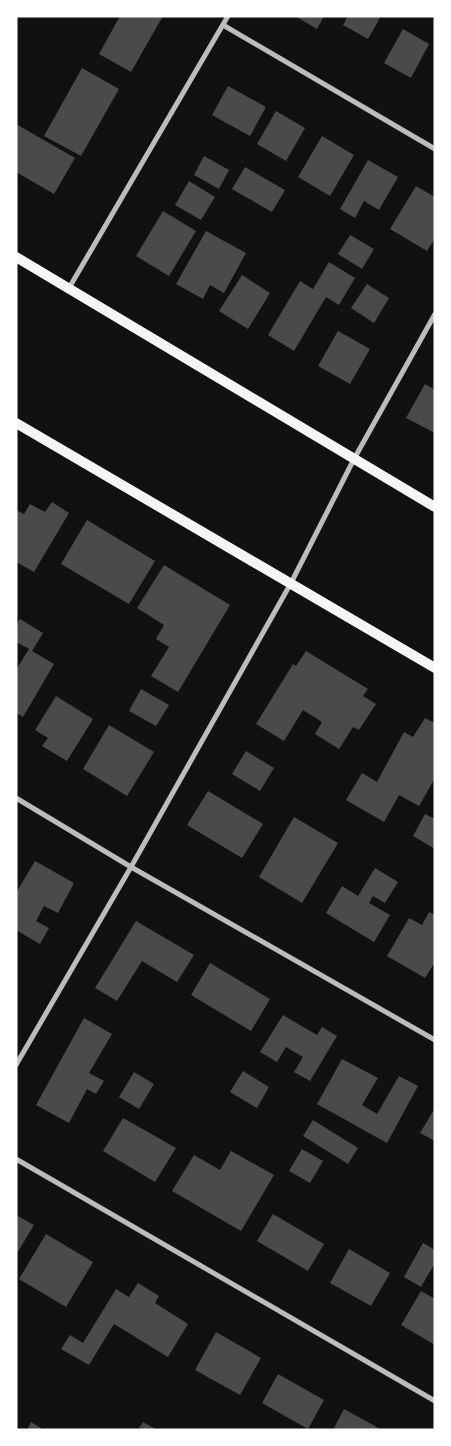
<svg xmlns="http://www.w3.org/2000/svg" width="451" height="1446" viewBox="0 0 451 1446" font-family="Manrope,sans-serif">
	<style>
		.building { fill: #4a4a4a }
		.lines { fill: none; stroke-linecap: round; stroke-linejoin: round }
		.minor { stroke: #bcbcbc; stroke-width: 5 }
		.secondary { stroke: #f5f5f5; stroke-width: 10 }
	</style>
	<rect width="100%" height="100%" fill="#111"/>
	<g class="building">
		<path d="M 120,16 L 163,16 L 131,72 L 99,54 Z"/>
		<path d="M 295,16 L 324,16 L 317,29 Z"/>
		<path d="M 348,16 L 381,16 L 368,39 L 343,25 Z"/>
		<path d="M 403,29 L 429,44 L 411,78 L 384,63 Z"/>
		<path d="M 82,68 L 119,89 L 81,156 L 44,136 Z"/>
		<path d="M 228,86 L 266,107 L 250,136 L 212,115 Z"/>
		<path d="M 276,111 L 305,128 L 286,161 L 257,144 Z"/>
		<path d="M 16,124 L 75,158 L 54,194 L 16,172 Z"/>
		<path d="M 322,136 L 354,155 L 330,196 L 298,177 Z"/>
		<path d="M 204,156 L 229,170 L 219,189 L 194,175 Z"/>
		<path d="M 368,160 L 398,177 L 379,210 L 364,201 L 355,218 L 340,209 Z"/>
		<path d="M 245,167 L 285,190 L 272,212 L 232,189 Z"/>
		<path d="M 189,181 L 215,197 L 201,220 L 175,205 Z"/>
		<path d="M 416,186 L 435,197 L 435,238 L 427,251 L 390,229 Z"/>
		<path d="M 163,211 L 196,231 L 169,276 L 136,256 Z"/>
		<path d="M 206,231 L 246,253 L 224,293 L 210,285 L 203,299 L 176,284 Z"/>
		<path d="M 350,235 L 374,249 L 362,269 L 338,254 Z"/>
		<path d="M 329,262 L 355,278 L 339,305 L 326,297 L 294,351 L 268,335 L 300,281 L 313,289 Z"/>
		<path d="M 242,275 L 270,293 L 248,329 L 219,311 Z"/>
		<path d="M 367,284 L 389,298 L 374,323 L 351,308 Z"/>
		<path d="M 338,331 L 370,349 L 350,384 L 318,366 Z"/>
		<path d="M 425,384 L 435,390 L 435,433 L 406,418 Z"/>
		<path d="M 52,502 L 69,513 L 34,572 L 16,562 L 16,510 L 24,514 L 30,504 L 45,512 Z"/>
		<path d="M 87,520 L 155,561 L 129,604 L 61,564 Z"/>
		<path d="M 164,565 L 230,605 L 178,692 L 151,676 L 169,647 L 156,639 L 164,625 L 137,608 Z"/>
		<path d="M 20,619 L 43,633 L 32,651 L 54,664 L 23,717 L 16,713 L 16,670 L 29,649 L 16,642 L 16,626 Z"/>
		<path d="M 306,651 L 368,689 L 363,696 L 376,704 L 359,730 L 353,727 L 339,749 L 315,734 L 322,722 L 303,710 L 284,741 L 256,724 L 293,664 L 296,666 Z"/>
		<path d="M 141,689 L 169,705 L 156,726 L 129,711 Z"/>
		<path d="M 56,696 L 93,719 L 67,761 L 42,746 L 48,738 L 35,730 Z"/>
		<path d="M 425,718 L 435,723 L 435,778 L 419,806 L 399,795 L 384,822 L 346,800 L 362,773 L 377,782 L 404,732 L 413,737 Z"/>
		<path d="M 109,725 L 154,752 L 127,796 L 83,769 Z"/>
		<path d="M 246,751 L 274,768 L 260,791 L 232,774 Z"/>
		<path d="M 208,791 L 263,824 L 242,858 L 187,825 Z"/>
		<path d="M 425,814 L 435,819 L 435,849 L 413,836 Z"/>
		<path d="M 294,817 L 338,843 L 302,903 L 259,877 Z"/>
		<path d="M 35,861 L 74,883 L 58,913 L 44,906 L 36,921 L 49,928 L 40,944 L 16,930 L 16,893 Z"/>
		<path d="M 375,868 L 398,882 L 385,903 L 373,896 L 369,903 L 390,915 L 374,942 L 326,913 L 342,886 L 358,896 Z"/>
		<path d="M 429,912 L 435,915 L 435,962 L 425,978 L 387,956 L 409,918 L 422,925 Z"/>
		<path d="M 136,921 L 194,955 L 177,982 L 142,961 L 117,1001 L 95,988 Z"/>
		<path d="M 210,963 L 270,999 L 251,1031 L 191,995 Z"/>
		<path d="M 283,1015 L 317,1035 L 322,1027 L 337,1036 L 310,1081 L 294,1072 L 303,1057 L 286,1047 L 277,1062 L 260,1052 Z"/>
		<path d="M 84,1018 L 112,1034 L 89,1073 L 104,1081 L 96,1094 L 87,1089 L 69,1123 L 36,1105 Z"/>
		<path d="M 342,1059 L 378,1078 L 362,1105 L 377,1114 L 399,1076 L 418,1086 L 387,1143 L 317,1104 Z"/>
		<path d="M 243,1071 L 269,1087 L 257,1108 L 230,1092 Z"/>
		<path d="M 134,1072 L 154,1084 L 139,1109 L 119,1097 Z"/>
		<path d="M 435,1108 L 435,1141 L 420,1133 Z"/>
		<path d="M 123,1118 L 176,1148 L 155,1182 L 103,1151 Z"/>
		<path d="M 313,1120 L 358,1148 L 348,1164 L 303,1136 Z"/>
		<path d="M 302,1149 L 323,1161 L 310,1183 L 289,1171 Z"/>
		<path d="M 231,1151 L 274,1175 L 241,1231 L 172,1191 L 194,1155 L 220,1170 Z"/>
		<path d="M 273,1214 L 324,1244 L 308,1271 L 257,1241 Z"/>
		<path d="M 16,1215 L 34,1225 L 16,1255 Z"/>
		<path d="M 46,1234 L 93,1262 L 66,1307 L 19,1279 Z"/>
		<path d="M 423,1243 L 435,1250 L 435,1263 L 421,1287 L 404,1277 Z"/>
		<path d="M 349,1249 L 390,1273 L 371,1306 L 330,1283 Z"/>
		<path d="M 138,1283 L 159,1296 L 155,1303 L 188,1324 L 168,1357 L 114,1324 L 89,1365 L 61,1349 L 70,1335 L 83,1343 L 116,1289 L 129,1297 Z"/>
		<path d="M 421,1291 L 435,1299 L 435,1345 L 401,1325 Z"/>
		<path d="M 216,1332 L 261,1358 L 240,1395 L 195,1370 Z"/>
		<path d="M 278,1374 L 324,1400 L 308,1429 L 262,1403 Z"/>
		<path d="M 344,1409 L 382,1430 L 333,1430 Z"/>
		<path d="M 31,1422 L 44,1430 L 27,1430 Z"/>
		<path d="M 143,1422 L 157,1430 L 138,1430 Z"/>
	</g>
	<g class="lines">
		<g class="minor">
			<path d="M 223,25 L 435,149"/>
			<path d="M 69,288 L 228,16"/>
			<path d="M 16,798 L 131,867 L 435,1040"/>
			<path d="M 16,1065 L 131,867 L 291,583 L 354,459 L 435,314"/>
			<path d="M 16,1159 L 435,1401"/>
		</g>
		<g class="secondary">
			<path d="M 16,257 L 435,507"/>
			<path d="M 16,423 L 435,668"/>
		</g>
	</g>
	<rect width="451" height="1446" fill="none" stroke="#ffffff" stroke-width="35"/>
</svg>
